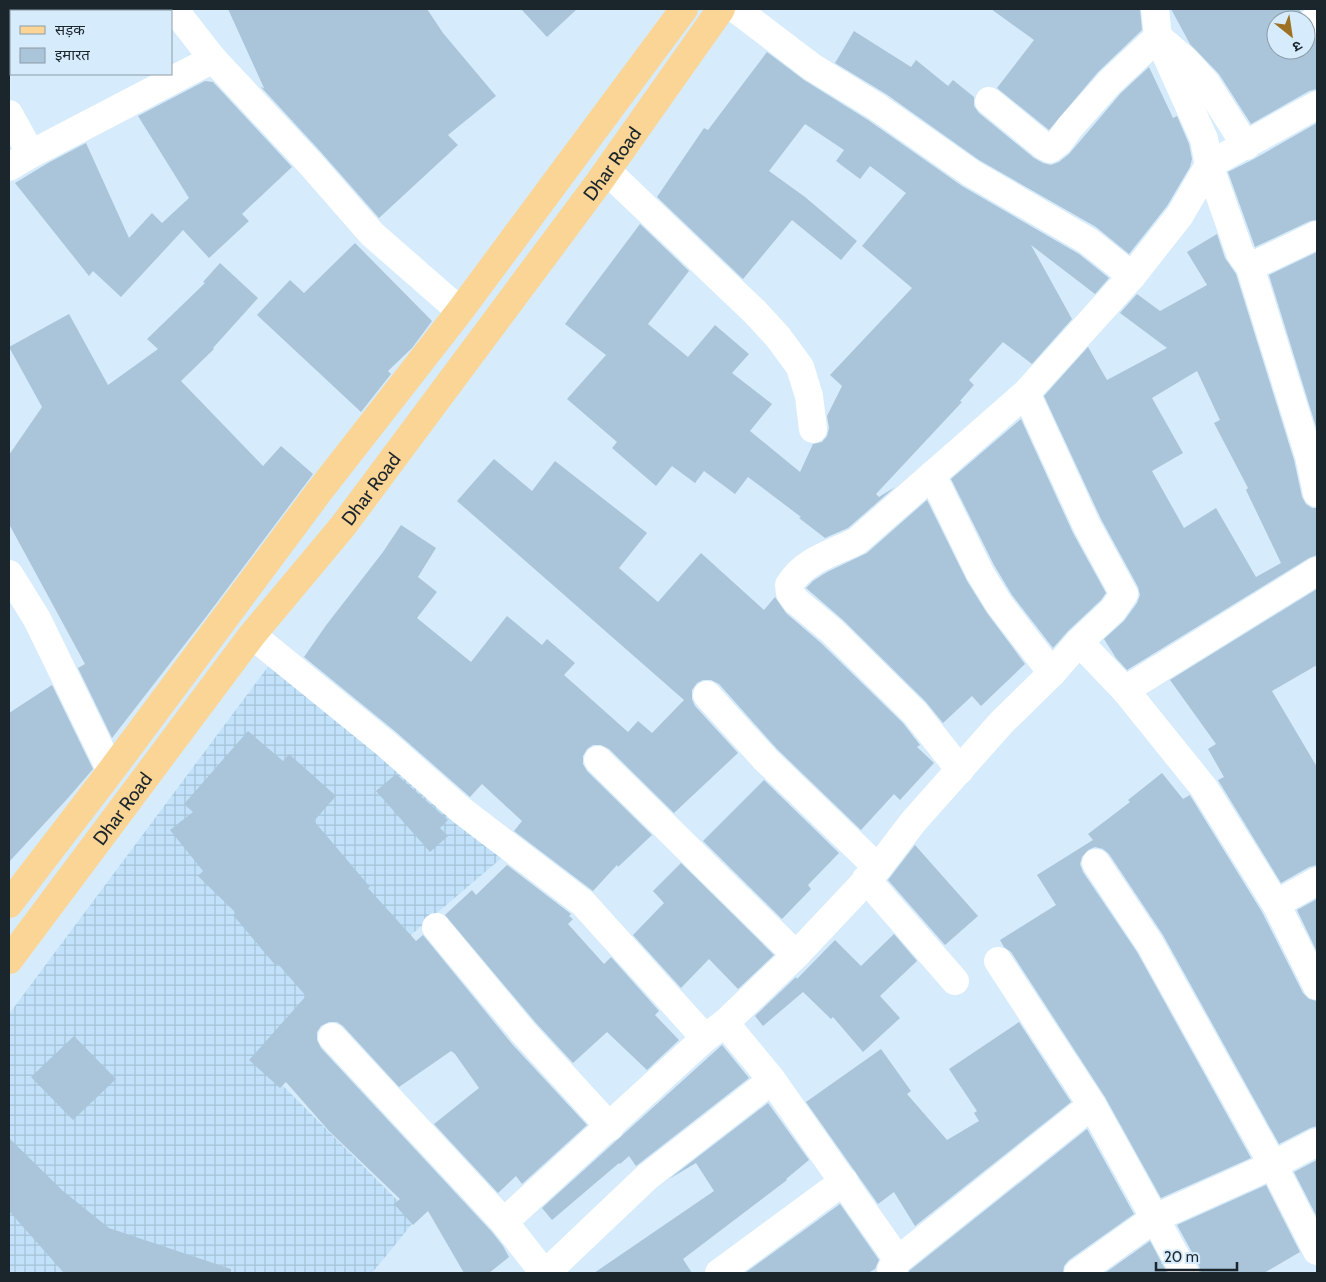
<svg xmlns="http://www.w3.org/2000/svg" width="1326" height="1282" viewBox="0 0 1326 1282" font-family="Cabin,'Noto Sans Devanagari',sans-serif">
	<style>
		.industrial { fill: url(#industrial-grid) }
		.building { fill: #aac5d9; fill-rule: evenodd }
		.lines { fill: none; stroke-linecap: round; stroke-linejoin: round }
		.minor { stroke: #fff; stroke-width: 28 }
		.major { stroke: #fbd595; stroke-width: 28 }
		.labels { text-anchor: middle; stroke-width: 4; stroke-linejoin: round; paint-order: stroke }
		.street-label { font-size: 19px; fill: #1b252c; stroke: #d6ebfb }
	</style>
	<defs>
		<pattern id="industrial-grid" width="8" height="8" patternUnits="userSpaceOnUse" patternTransform="scale(1.25)"><rect width="8" height="8" fill="#c1e2fa"/><path d="M0 4h8M4 0v8" fill="none" stroke="#a5c2d6"/></pattern>
	</defs>
	<rect width="100%" height="100%" fill="#d6ebfb"/>
	<path class="industrial" d="M 270,664 L 504,856 L 260,1063 L 416,1219 L 372,1273 L 9,1273 L 9,1014 Z"/>
	<g class="building">
		<path d="M 228,9 L 427,9 L 443,33 L 496,96 L 448,135 L 458,145 L 379,218 L 320,151 L 261,87 L 264,88 Z"/>
		<path d="M 521,9 L 577,9 L 547,37 Z"/>
		<path d="M 991,9 L 1140,9 L 1142,30 L 1098,72 L 1049,130 L 997,88 L 1034,40 Z"/>
		<path d="M 1171,9 L 1299,9 L 1301,12 L 1300,20 L 1276,20 L 1276,50 L 1306,50 L 1306,33 L 1315,38 L 1317,42 L 1317,89 L 1309,91 L 1251,124 L 1219,74 L 1190,44 Z"/>
		<path d="M 854,31 L 911,67 L 916,60 L 948,86 L 953,80 L 974,97 L 974,106 L 979,113 L 1034,158 L 1043,163 L 1051,165 L 1059,162 L 1069,154 L 1121,93 L 1149,67 L 1173,118 L 1177,116 L 1189,144 L 1192,159 L 1190,167 L 1167,206 L 1129,254 L 1096,227 L 979,160 L 886,94 L 835,63 Z"/>
		<path d="M 767,52 L 804,80 L 868,120 L 962,186 L 1079,254 L 1109,278 L 1095,294 L 1031,245 L 1072,319 L 1032,364 L 1003,342 L 969,380 L 974,385 L 960,401 L 962,402 L 876,494 L 879,497 L 895,487 L 848,528 L 825,538 L 799,518 L 801,517 L 748,477 L 735,494 L 704,471 L 695,483 L 672,466 L 656,486 L 612,448 L 617,442 L 567,399 L 606,355 L 565,324 L 640,224 L 689,271 L 648,324 L 688,357 L 715,325 L 749,354 L 732,373 L 772,404 L 750,431 L 800,472 L 813,444 L 822,442 L 827,436 L 829,428 L 827,416 L 842,386 L 830,375 L 912,288 L 862,246 L 906,193 L 870,166 L 860,179 L 836,161 L 844,150 L 805,124 L 769,171 L 805,197 L 857,241 L 841,260 L 792,220 L 743,279 L 657,197 L 704,128 L 708,130 Z"/>
		<path d="M 205,81 L 213,82 L 292,167 L 242,214 L 249,221 L 209,258 L 183,230 L 121,297 L 93,271 L 89,276 L 15,183 L 48,163 L 86,143 L 129,238 L 152,213 L 162,223 L 189,198 L 138,116 Z"/>
		<path d="M 1317,123 L 1317,220 L 1310,221 L 1255,247 L 1228,172 L 1254,159 Z"/>
		<path d="M 1217,234 L 1225,258 L 1236,274 L 1294,460 L 1302,497 L 1306,504 L 1312,508 L 1317,508 L 1317,555 L 1309,558 L 1127,670 L 1116,658 L 1104,639 L 1124,621 L 1137,603 L 1140,595 L 1138,587 L 1101,519 L 1044,396 L 1088,347 L 1107,380 L 1167,348 L 1120,313 L 1137,294 L 1160,311 L 1207,285 L 1187,252 ZM 1197,371 L 1220,420 L 1214,423 L 1248,488 L 1246,490 L 1281,563 L 1256,577 L 1216,508 L 1184,528 L 1152,471 L 1183,453 L 1152,398 Z"/>
		<path d="M 355,243 L 432,321 L 412,348 L 388,371 L 391,374 L 361,412 L 257,315 L 290,280 L 304,293 Z"/>
		<path d="M 1317,252 L 1317,430 L 1269,275 Z"/>
		<path d="M 220,263 L 258,298 L 213,348 L 214,349 L 181,381 L 263,466 L 281,446 L 313,474 L 206,617 L 112,738 L 78,668 L 85,664 L 9,524 L 9,455 L 42,407 L 9,347 L 69,314 L 108,385 L 158,349 L 147,339 L 205,283 L 203,282 Z"/>
		<path d="M 1021,419 L 1073,533 L 1106,593 L 1101,600 L 1068,631 L 1053,648 L 1012,595 L 994,565 L 951,479 Z"/>
		<path d="M 494,459 L 532,491 L 555,461 L 647,533 L 619,568 L 658,602 L 701,553 L 764,610 L 775,597 L 786,613 L 821,643 L 903,723 L 920,745 L 917,747 L 934,763 L 900,800 L 894,794 L 861,830 L 777,749 L 719,684 L 711,680 L 703,680 L 697,683 L 692,690 L 692,699 L 695,706 L 738,753 L 674,813 L 609,749 L 601,745 L 593,745 L 587,749 L 583,756 L 583,764 L 587,771 L 652,835 L 618,867 L 617,865 L 593,891 L 514,831 L 522,821 L 482,784 L 470,797 L 396,732 L 304,657 L 327,624 L 383,552 L 401,525 L 436,548 L 418,577 L 437,592 L 417,618 L 471,662 L 507,616 L 542,645 L 547,639 L 575,663 L 564,675 L 628,732 L 638,721 L 652,733 L 684,700 L 457,501 Z"/>
		<path d="M 927,500 L 967,581 L 987,613 L 1025,664 L 981,706 L 972,696 L 943,723 L 926,702 L 843,620 L 806,588 L 813,581 L 827,572 L 867,553 Z"/>
		<path d="M 1317,589 L 1317,665 L 1272,691 L 1317,767 L 1317,865 L 1309,867 L 1281,883 L 1218,780 L 1224,777 L 1208,749 L 1216,744 L 1170,680 Z"/>
		<path d="M 52,685 L 93,769 L 68,798 L 9,862 L 9,713 Z"/>
		<path d="M 248,731 L 283,761 L 289,754 L 336,796 L 314,821 L 370,887 L 368,888 L 416,941 L 423,935 L 512,1044 L 587,1125 L 522,1184 L 516,1176 L 498,1193 L 434,1124 L 479,1088 L 455,1054 L 451,1051 L 399,1087 L 343,1026 L 337,1022 L 329,1022 L 321,1026 L 317,1032 L 317,1040 L 321,1048 L 492,1232 L 503,1246 L 509,1257 L 489,1273 L 464,1273 L 428,1211 L 413,1225 L 394,1204 L 400,1199 L 329,1131 L 286,1082 L 280,1088 L 249,1060 L 306,996 L 278,964 L 276,966 L 233,915 L 236,913 L 198,876 L 203,871 L 170,830 L 193,812 L 184,804 Z"/>
		<path d="M 1162,773 L 1183,799 L 1190,795 L 1191,797 L 1262,912 L 1303,993 L 1309,999 L 1317,1001 L 1317,1126 L 1310,1128 L 1279,1144 L 1163,935 L 1109,854 L 1103,849 L 1095,847 L 1088,850 L 1082,857 L 1080,864 L 1083,872 L 1137,952 L 1251,1158 L 1161,1198 L 1105,1097 L 1011,952 L 1004,947 L 1000,940 L 1056,905 L 1037,875 L 1093,840 L 1088,834 L 1130,802 L 1128,800 Z"/>
		<path d="M 396,774 L 448,820 L 440,828 L 448,836 L 430,852 L 376,791 Z"/>
		<path d="M 764,780 L 839,853 L 808,885 L 811,889 L 782,919 L 703,841 Z"/>
		<path d="M 915,845 L 978,916 L 945,945 L 888,880 Z"/>
		<path d="M 681,863 L 774,955 L 738,989 L 709,959 L 681,988 L 633,935 L 664,903 L 653,891 Z"/>
		<path d="M 507,865 L 571,914 L 569,916 L 573,919 L 568,924 L 604,964 L 611,957 L 659,1011 L 655,1015 L 679,1040 L 647,1070 L 607,1032 L 573,1063 L 536,1023 L 445,915 L 472,890 L 476,895 Z"/>
		<path d="M 1317,899 L 1317,952 L 1297,910 Z"/>
		<path d="M 894,934 L 917,961 L 880,996 L 900,1018 L 863,1052 L 833,1017 L 831,1019 L 803,992 L 763,1026 L 755,1016 L 796,977 L 797,979 L 835,940 L 861,966 Z"/>
		<path d="M 1019,1022 L 1071,1102 L 915,1226 L 894,1192 L 878,1204 L 806,1102 L 881,1049 L 911,1091 L 907,1094 L 947,1140 L 979,1121 L 974,1113 L 977,1111 L 949,1069 Z"/>
		<path d="M 74,1036 L 116,1079 L 73,1120 L 31,1077 Z"/>
		<path d="M 722,1045 L 749,1078 L 636,1166 L 629,1156 L 620,1164 L 619,1163 L 552,1220 L 542,1208 Z"/>
		<path d="M 768,1103 L 809,1160 L 786,1179 L 787,1180 L 683,1259 L 692,1273 L 594,1273 L 714,1191 L 696,1163 L 669,1179 Z"/>
		<path d="M 1087,1129 L 1134,1214 L 1069,1260 L 1064,1266 L 1063,1273 L 909,1273 L 909,1271 Z"/>
		<path d="M 9,1138 L 63,1191 L 109,1228 L 231,1269 L 231,1273 L 64,1273 L 9,1211 Z"/>
		<path d="M 1317,1160 L 1317,1217 L 1294,1172 Z"/>
		<path d="M 1266,1185 L 1300,1252 L 1264,1273 L 1201,1273 L 1199,1265 L 1177,1225 Z"/>
		<path d="M 840,1204 L 879,1260 L 875,1269 L 868,1273 L 745,1273 Z"/>
		<path d="M 1150,1241 L 1167,1273 L 1105,1273 Z"/>
	</g>
	<g class="lines">
		<g class="minor">
			<path d="M 174,9 L 213,59 L 309,162 L 372,234 L 460,311"/>
			<path d="M 736,9 L 812,67 L 877,107 L 971,173 L 1088,241 L 1132,276"/>
			<path d="M 1155,9 L 1158,37 L 1204,139 L 1209,165 L 1240,253 L 1250,267 L 1309,456 L 1317,493"/>
			<path d="M 1315,19 L 1317,23"/>
			<path d="M 989,101 L 1044,146 L 1050,149 L 1059,142 L 1070,127 L 1110,82 L 1158,37 L 1186,61 L 1206,83 L 1246,146"/>
			<path d="M 9,114 L 31,154"/>
			<path d="M 9,167 L 31,154 L 213,59"/>
			<path d="M 607,171 L 755,312 L 778,337 L 800,367 L 809,396 L 813,429"/>
			<path d="M 1250,267 L 1317,235"/>
			<path d="M 932,475 L 980,573 L 999,604 L 1052,673"/>
			<path d="M 9,574 L 37,619 L 111,771"/>
			<path d="M 252,635 L 386,744 L 461,810 L 583,903 L 705,1038"/>
			<path d="M 1079,642 L 1125,690 L 1204,788 L 1276,904 L 1317,986"/>
			<path d="M 1125,690 L 1317,571"/>
			<path d="M 707,695 L 766,760 L 878,868"/>
			<path d="M 598,760 L 796,955"/>
			<path d="M 960,770 L 915,713 L 832,631 L 796,601 L 790,593 L 789,585 C 804,560 833,553 857,541 L 1026,393 L 1132,276 L 1180,215 L 1209,165 L 1317,105"/>
			<path d="M 1096,863 L 1150,944 L 1273,1165 L 1317,1251"/>
			<path d="M 866,879 L 955,981"/>
			<path d="M 1276,904 L 1317,881"/>
			<path d="M 436,927 L 524,1033 L 610,1127"/>
			<path d="M 998,961 L 1092,1105 L 1185,1273"/>
			<path d="M 725,1023 L 772,1080 L 898,1260 L 891,1269 L 894,1273"/>
			<path d="M 332,1037 L 504,1222 L 544,1273"/>
			<path d="M 504,1222 L 705,1038 L 725,1023 L 796,955 L 878,868 L 913,822 L 1002,722 L 1052,673 L 1079,642 L 1113,610 L 1124,594 L 1087,526 L 1026,393"/>
			<path d="M 898,1260 L 1092,1105"/>
			<path d="M 546,1273 L 647,1177 L 772,1080"/>
			<path d="M 719,1273 L 844,1181"/>
			<path d="M 1078,1273 L 1155,1218 L 1273,1165 L 1317,1142"/>
		</g>
		<g class="major">
			<path d="M 9,904 L 111,771 L 318,493 L 460,311 L 684,9"/>
			<path id="s1" d="M 9,960 L 252,635 L 343,526 L 599,182 L 721,9"/>
		</g>
	</g>
	<g class="labels">
		<g class="street-label">
			<text dy="7" stroke="none"><textPath href="#s1" startOffset="999">Dhar Road</textPath></text>
			<text dy="7" stroke="none"><textPath href="#s1" startOffset="594">Dhar Road</textPath></text>
			<text dy="7" stroke="none"><textPath href="#s1" startOffset="189">Dhar Road</textPath></text>
		</g>
	</g>
	<rect width="1326" height="1282" fill="none" stroke="#1b252c" stroke-width="20"/>
	<rect x="10" y="10" width="162" height="65" fill="#d6ebfb" stroke="#8b9ca8"/>
	<rect x="20" y="26" width="25" height="8" fill="#fbd595" stroke="#8b9ca8"/>
	<text x="55" y="35" font-size="15" fill="#1b252c">सड़क</text>
	<rect x="20" y="48" width="25" height="15" fill="#aac5d9" stroke="#8b9ca8"/>
	<text x="55" y="60" font-size="15" fill="#1b252c">इमारत</text>
	<g transform="translate(1291 35) rotate(150)"><circle r="24" fill="#d6ebfb" stroke="#8b9ca8"/>
	<path d="M0-4L9 19L0 12L-9 19Z" fill="#9d7121"/>
	<text y="-8" font-size="14" font-weight="bold" text-anchor="middle" fill="#1b252c">उ</text>
	</g>
	<path d="M1156 1262v8h81v-8" fill="none" stroke="#1b252c" stroke-width="2.5"/>
	<text x="1164" y="1262" font-size="15" fill="#1b252c" stroke="#d6ebfb" stroke-width="4" paint-order="stroke">20 m</text>
</svg>
